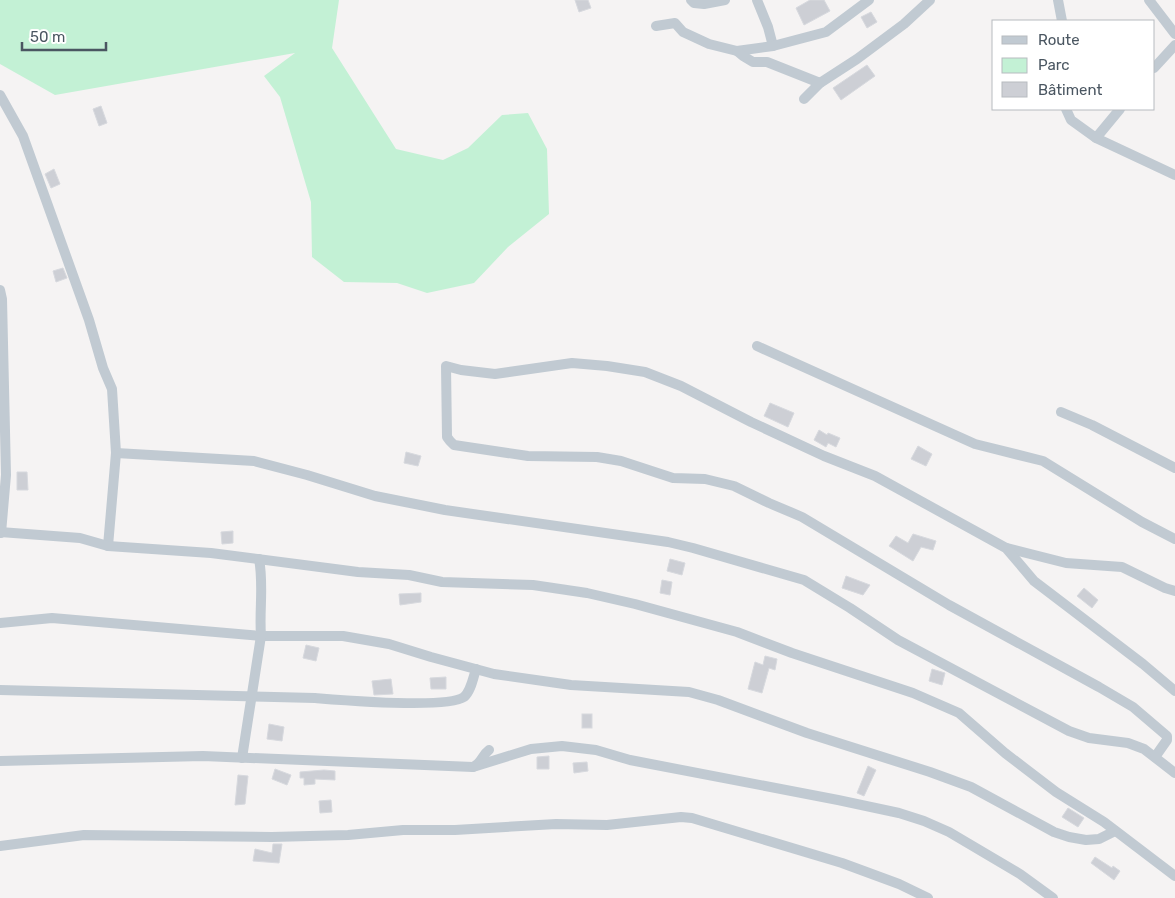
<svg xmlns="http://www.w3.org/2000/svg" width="1175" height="898" viewBox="0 0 1175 898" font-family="Rubik,sans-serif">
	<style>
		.green { fill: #c3f1d5 }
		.building { fill: #cdcfd5; stroke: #d7d9de }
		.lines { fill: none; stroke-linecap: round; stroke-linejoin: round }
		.minor { stroke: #c1cad2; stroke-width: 10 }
	</style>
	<rect width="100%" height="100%" fill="#f5f3f3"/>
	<path class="green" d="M 0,0 L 339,0 L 332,48 L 396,149 L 443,160 L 468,148 L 502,115 L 528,113 L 547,149 L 549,214 L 508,247 L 474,283 L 427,293 L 397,283 L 344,282 L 312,257 L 311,202 L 280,97 L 264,76 L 295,53 L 55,95 L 0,64 Z"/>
	<g class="building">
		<path d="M 575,0 L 588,0 L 591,8 L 579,12 Z"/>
		<path d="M 810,0 L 824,0 L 830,11 L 804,25 L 796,8 Z"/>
		<path d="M 871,12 L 877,22 L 867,28 L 861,17 Z"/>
		<path d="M 867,65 L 875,76 L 841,100 L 833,88 Z"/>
		<path d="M 101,106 L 107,123 L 99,126 L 93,109 Z"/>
		<path d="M 54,169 L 60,184 L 51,188 L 45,174 Z"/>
		<path d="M 63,268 L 67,278 L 56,282 L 53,271 Z"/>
		<path d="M 770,403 L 794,413 L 788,427 L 764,416 Z"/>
		<path d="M 819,430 L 827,435 L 828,433 L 840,438 L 836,447 L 828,443 L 826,447 L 814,440 Z"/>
		<path d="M 918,446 L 932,454 L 926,466 L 911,459 Z"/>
		<path d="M 406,452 L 421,456 L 418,466 L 404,463 Z"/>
		<path d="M 17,472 L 27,472 L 28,490 L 17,490 Z"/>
		<path d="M 233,531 L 233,543 L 222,544 L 221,532 Z"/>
		<path d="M 913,534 L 936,541 L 933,550 L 921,547 L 913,561 L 889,546 L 896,536 L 908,543 Z"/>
		<path d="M 670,559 L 685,563 L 682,575 L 667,571 Z"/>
		<path d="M 846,576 L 870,585 L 863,595 L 842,588 Z"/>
		<path d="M 662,580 L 672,582 L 670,595 L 660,593 Z"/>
		<path d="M 1084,588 L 1098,600 L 1092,608 L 1077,596 Z"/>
		<path d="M 421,593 L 421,602 L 400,605 L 399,594 Z"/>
		<path d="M 306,645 L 319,648 L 316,661 L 303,658 Z"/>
		<path d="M 765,656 L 777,659 L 775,670 L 769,668 L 762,693 L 748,689 L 755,662 L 763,665 Z"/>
		<path d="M 932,669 L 945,673 L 942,685 L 929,681 Z"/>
		<path d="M 446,677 L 446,689 L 431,689 L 430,678 Z"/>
		<path d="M 391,679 L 393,694 L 374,695 L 372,681 Z"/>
		<rect x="582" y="714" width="10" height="14"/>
		<path d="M 269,724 L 284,727 L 282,741 L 267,739 Z"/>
		<path d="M 549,756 L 549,769 L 537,769 L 537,757 Z"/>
		<path d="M 587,762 L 588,771 L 574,773 L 573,763 Z"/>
		<path d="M 868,766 L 876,770 L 864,796 L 857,793 Z"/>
		<path d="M 275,769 L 291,775 L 287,785 L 272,779 Z"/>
		<path d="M 324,770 L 335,771 L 335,780 L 315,779 L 315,784 L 304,785 L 304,778 L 300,778 L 300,772 Z"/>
		<path d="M 238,775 L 248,776 L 245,804 L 235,805 Z"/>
		<path d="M 331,800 L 332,812 L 320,813 L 319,801 Z"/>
		<path d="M 1068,808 L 1084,818 L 1078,827 L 1062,817 Z"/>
		<path d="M 273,844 L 282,844 L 279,863 L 253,861 L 255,849 L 272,853 Z"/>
		<path d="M 1095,857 L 1112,868 L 1113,866 L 1120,871 L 1114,880 L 1091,863 Z"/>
	</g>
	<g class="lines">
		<g class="minor">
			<path d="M 691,0 L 694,3 L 704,4 L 725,0"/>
			<path d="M 757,0 L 768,27 L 773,46"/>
			<path d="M 1058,0 L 1062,21"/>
			<path d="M 1149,0 L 1175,34"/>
			<path d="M 656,26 L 675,23 L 683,32 L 709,44 L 737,51 L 773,46 L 826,32 L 869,0"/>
			<path d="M 737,51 L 743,56 L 753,62 L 767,62 L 820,83"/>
			<path d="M 1154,68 L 1175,45"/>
			<path d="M 0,95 L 23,136 L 89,320 L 103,368 L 112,389 L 116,453 L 108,546"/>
			<path d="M 804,99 L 820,83 L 857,59 L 904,24 L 930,0"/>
			<path d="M 1066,109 L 1071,120 L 1096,138 L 1175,175"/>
			<path d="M 1096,138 L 1120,109"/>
			<path d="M 0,290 L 2,299 L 6,475 L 1,533"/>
			<path d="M 757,346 L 975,444 L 1043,461 L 1142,522 L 1175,539"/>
			<path d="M 1061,412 L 1092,425 L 1175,468"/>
			<path d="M 116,453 L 254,461 L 307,475 L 375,496 L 445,510 L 668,542 L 693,548 L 804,580 L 850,608 L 898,640 L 1069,731 L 1089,738 L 1128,743 L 1144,749 L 1175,773"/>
			<path d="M 0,532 L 80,538 L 108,546 L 211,553 L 358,572 L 409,575 L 442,582 L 533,585 L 587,593 L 635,604 L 737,632 L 792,653 L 913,693 L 959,713 L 1005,753 L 1056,792 L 1104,822 L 1175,876"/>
			<path d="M 1007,548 L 1066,563 L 1122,567 L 1165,588 L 1175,591"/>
			<path d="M 0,623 L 52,618 L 261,636 L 343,636 L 389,644 L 431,657 L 494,674 L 571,685 L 689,692 L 718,700 L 807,733 L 930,772 L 971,787 L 1054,832 L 1069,837 L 1086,840 L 1099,839 L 1115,831"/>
			<path d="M 0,690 L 315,698 C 340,700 447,709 464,697 C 471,691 473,678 476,669"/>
			<path d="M 1155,757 L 1167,740 L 1167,736 L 1133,707 L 1099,687 L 949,605 L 802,517 L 769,503 L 734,486 L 705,479 L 673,478 L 621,461 L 597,457 L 528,456 L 454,445 L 450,441 L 447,437 L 446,366 L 461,370 L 495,374 L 572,363 L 607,366 L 645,372 L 681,386 L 751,422 L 824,456 L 875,476 L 1006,548 L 1034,581 L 1143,664 L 1175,691"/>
			<path d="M 242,758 L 261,636 C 259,610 264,585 259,559"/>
			<path d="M 0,761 L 203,756 L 473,767 C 482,763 482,755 489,750"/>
			<path d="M 473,767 L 531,749 L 562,746 L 596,750 L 630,760 L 838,800 L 899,813 L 924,821 L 949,832 L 1020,874 L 1053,898"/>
			<path d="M 0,846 L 84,835 L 272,837 L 348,835 L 403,830 L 455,830 L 556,824 L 607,825 L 681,817 L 692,818 L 842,863 L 899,884 L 928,898"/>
		</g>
	</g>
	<rect x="992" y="20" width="162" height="90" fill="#ffffff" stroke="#b7bbc0"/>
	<rect x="1002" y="36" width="25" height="8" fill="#c1cad2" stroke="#b7bbc0"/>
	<text x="1038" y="45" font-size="15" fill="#4a5661">Route</text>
	<rect x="1002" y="58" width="25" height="15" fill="#c3f1d5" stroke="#b7bbc0"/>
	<text x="1038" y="70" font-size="15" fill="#4a5661">Parc</text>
	<rect x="1002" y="82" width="25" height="15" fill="#cdcfd5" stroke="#b7bbc0"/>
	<text x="1038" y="95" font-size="15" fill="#4a5661">Bâtiment</text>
	<path d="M22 42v8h84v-8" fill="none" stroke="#4a5661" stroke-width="2.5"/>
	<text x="30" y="42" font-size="15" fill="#4a5661" stroke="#ffffff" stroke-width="4" paint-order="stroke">50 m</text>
</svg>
